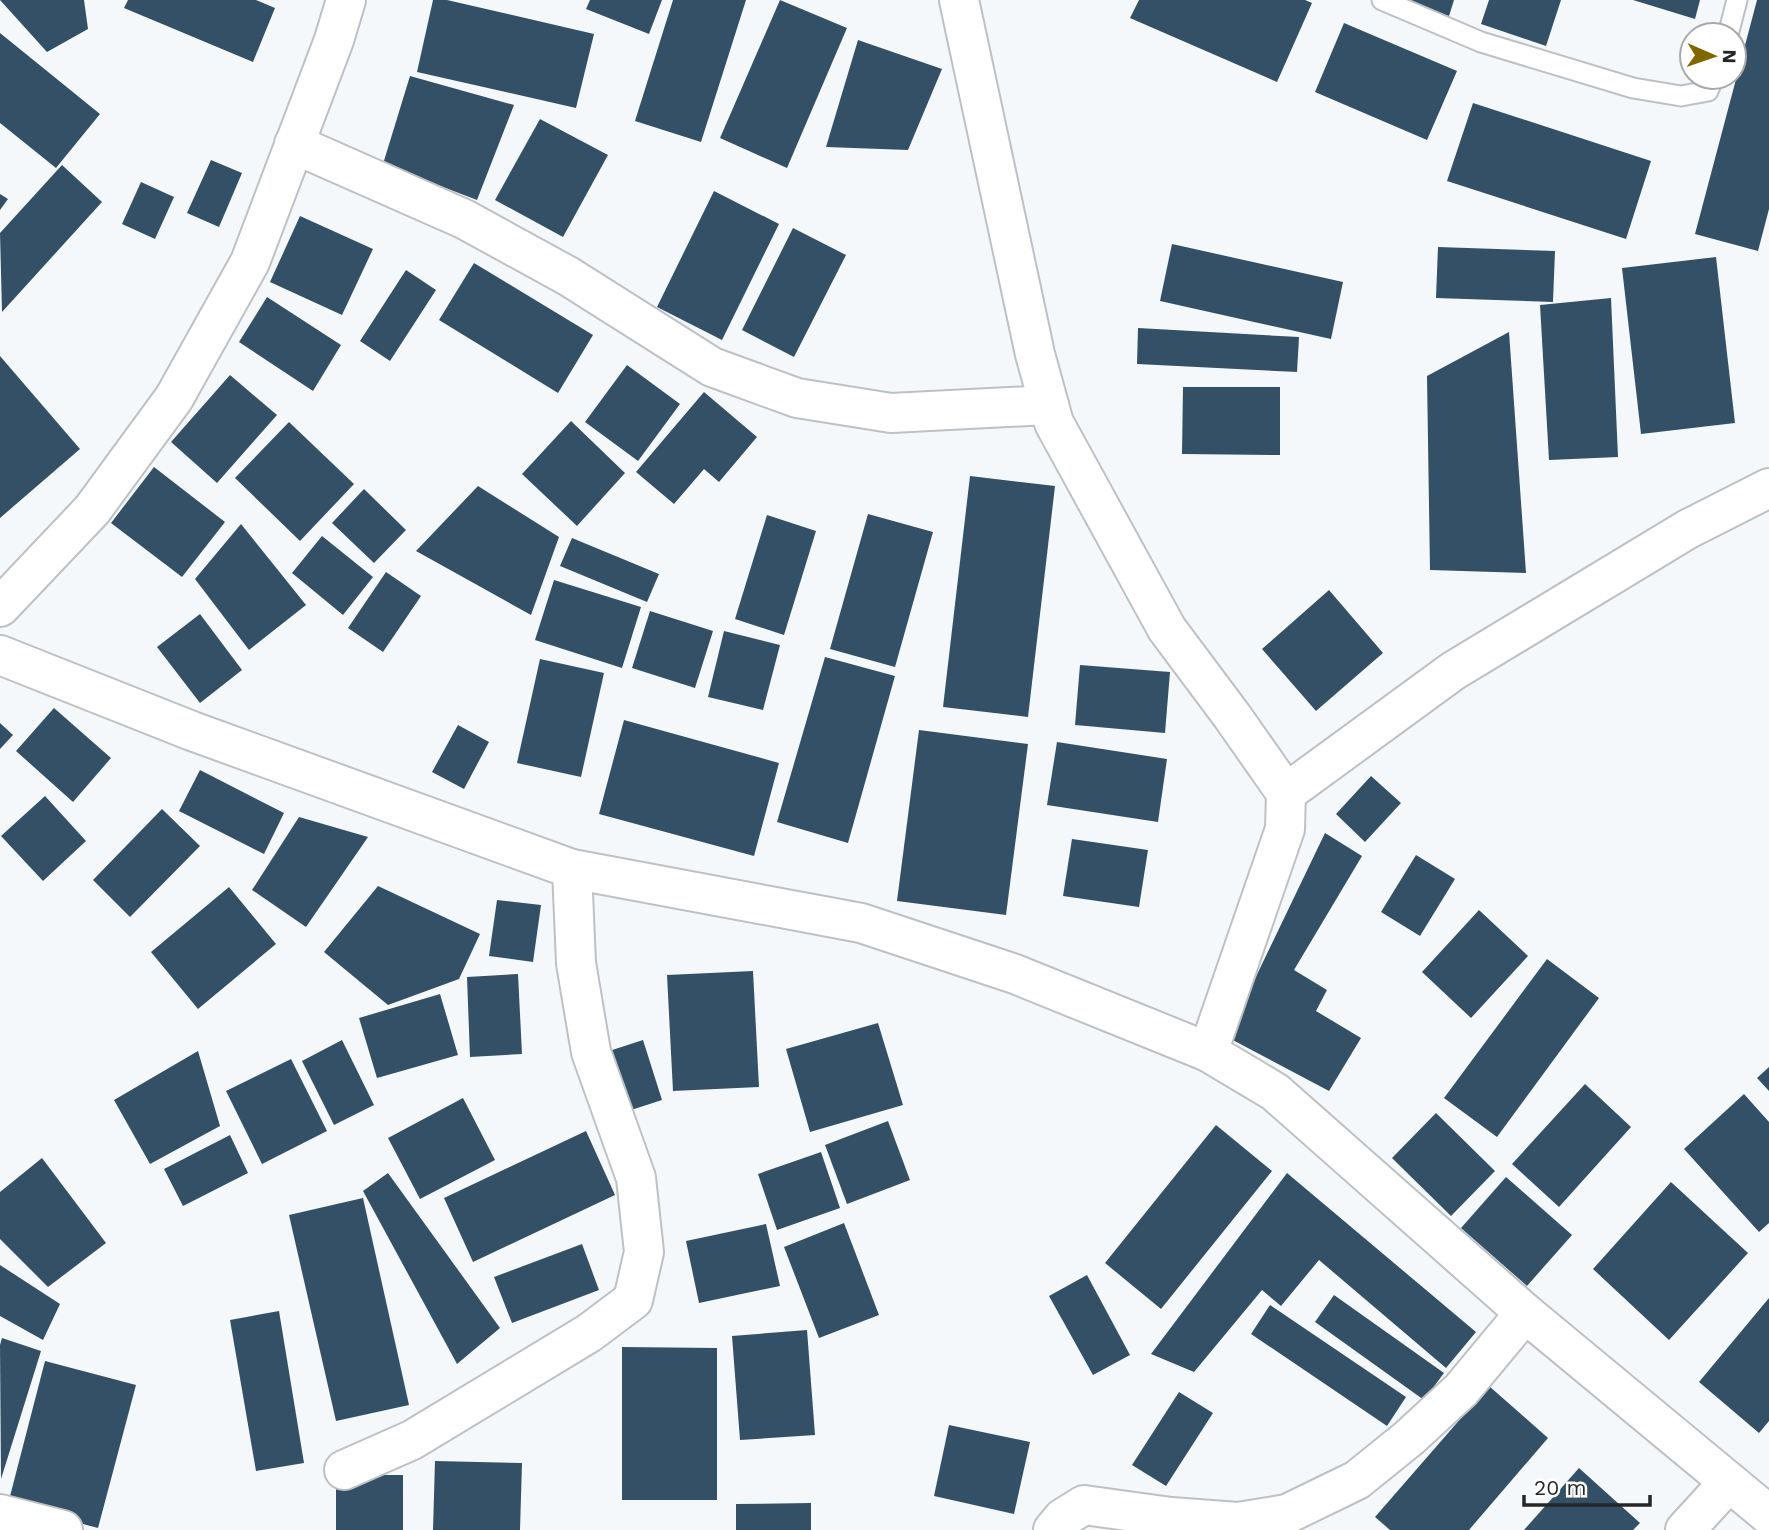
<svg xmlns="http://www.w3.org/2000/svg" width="1769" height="1530" viewBox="0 0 1769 1530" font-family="'Work Sans',sans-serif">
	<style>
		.building { fill: #335066 }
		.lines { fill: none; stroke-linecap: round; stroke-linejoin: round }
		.lane-casing { stroke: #bec1c3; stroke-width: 23 }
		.street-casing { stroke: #bec1c3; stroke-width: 42 }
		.secondary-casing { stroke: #bec1c3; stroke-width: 42 }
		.lane { stroke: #fff; stroke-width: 19 }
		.street { stroke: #fff; stroke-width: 38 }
		.secondary { stroke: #fff; stroke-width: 38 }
	</style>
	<rect width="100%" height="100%" fill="#f5f8fa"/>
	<g class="building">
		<path d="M 0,0 L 84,0 L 88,29 L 47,52 Z"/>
		<path d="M 128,0 L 256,0 L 275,8 L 253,62 L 124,8 Z"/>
		<path d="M 433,0 L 447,0 L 594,34 L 576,108 L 417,72 Z"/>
		<path d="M 590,0 L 662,0 L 649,34 L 586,9 Z"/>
		<path d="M 673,0 L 746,0 L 701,142 L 635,121 Z"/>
		<path d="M 780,0 L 847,28 L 787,168 L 720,138 Z"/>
		<path d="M 1139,0 L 1305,0 L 1312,3 L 1277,82 L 1130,18 Z"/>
		<path d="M 1398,0 L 1454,0 L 1449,16 Z"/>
		<path d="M 1489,0 L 1561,0 L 1546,46 L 1481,24 Z"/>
		<path d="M 1633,0 L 1700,0 L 1695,19 Z"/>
		<path d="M 1757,0 L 1769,0 L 1769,209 L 1758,251 L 1695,234 Z"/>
		<path d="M 1344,23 L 1457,71 L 1427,140 L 1315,92 Z"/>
		<path d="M 0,33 L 100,114 L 56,168 L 0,123 Z"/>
		<path d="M 858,40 L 942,69 L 908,150 L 826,147 Z"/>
		<path d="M 410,76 L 514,105 L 477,200 L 383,164 Z"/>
		<path d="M 1473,103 L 1651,161 L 1626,239 L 1447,181 Z"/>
		<path d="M 540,119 L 608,155 L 563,237 L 495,200 Z"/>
		<path d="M 211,160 L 242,173 L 219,227 L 187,213 Z"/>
		<path d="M 62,165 L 102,202 L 2,312 L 0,233 Z"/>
		<path d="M 141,182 L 174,197 L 155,239 L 122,224 Z"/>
		<path d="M 714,191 L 779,224 L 722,340 L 657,307 Z"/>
		<path d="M 0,194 L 8,199 L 0,210 Z"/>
		<path d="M 300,216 L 373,249 L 342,315 L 270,282 Z"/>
		<path d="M 793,228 L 846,255 L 794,357 L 742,330 Z"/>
		<path d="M 1172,244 L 1343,282 L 1331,339 L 1160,301 Z"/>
		<path d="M 1438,247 L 1555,251 L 1553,302 L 1436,298 Z"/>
		<path d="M 1716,257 L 1735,423 L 1641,434 L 1622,268 Z"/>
		<path d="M 474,263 L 593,335 L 558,393 L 439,320 Z"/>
		<path d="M 406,270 L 436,290 L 390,361 L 360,341 Z"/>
		<path d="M 267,297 L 341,345 L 313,391 L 239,342 Z"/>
		<path d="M 1611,298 L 1618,457 L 1549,460 L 1540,305 Z"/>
		<path d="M 1138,328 L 1299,337 L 1297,372 L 1137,364 Z"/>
		<path d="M 1509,332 L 1526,573 L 1430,570 L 1427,376 Z"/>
		<path d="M 0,356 L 80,449 L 0,518 Z"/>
		<path d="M 627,365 L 680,404 L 638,461 L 585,422 Z"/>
		<path d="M 230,375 L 277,415 L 217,483 L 171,442 Z"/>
		<path d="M 1183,387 L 1280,387 L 1280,455 L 1182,454 Z"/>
		<path d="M 704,392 L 757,437 L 719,482 L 704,469 L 674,504 L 636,472 Z"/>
		<path d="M 571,421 L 625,473 L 577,526 L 522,474 Z"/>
		<path d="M 289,422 L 354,484 L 300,541 L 235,478 Z"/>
		<path d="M 154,467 L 225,522 L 182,577 L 111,523 Z"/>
		<path d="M 970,476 L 1055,486 L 1028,717 L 943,707 Z"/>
		<path d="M 478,486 L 559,537 L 531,615 L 416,551 Z"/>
		<path d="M 364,489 L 406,530 L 374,563 L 332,523 Z"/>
		<path d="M 868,514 L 933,532 L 895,667 L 830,649 Z"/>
		<path d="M 767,515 L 816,531 L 784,635 L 735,619 Z"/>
		<path d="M 241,524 L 306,605 L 249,650 L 195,579 Z"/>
		<path d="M 322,536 L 373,577 L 343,615 L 292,573 Z"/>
		<path d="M 572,538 L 659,574 L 647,602 L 560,566 Z"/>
		<path d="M 386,572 L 421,596 L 383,652 L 348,628 Z"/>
		<path d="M 554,580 L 641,607 L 622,668 L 535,640 Z"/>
		<path d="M 1329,590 L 1383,653 L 1316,711 L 1262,649 Z"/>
		<path d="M 650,611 L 713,631 L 695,688 L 632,668 Z"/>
		<path d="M 200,614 L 242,670 L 200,703 L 157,647 Z"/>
		<path d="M 724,631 L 780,645 L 763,710 L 708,697 Z"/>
		<path d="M 825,657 L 895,676 L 848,843 L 777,822 Z"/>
		<path d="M 540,659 L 604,673 L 581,777 L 517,763 Z"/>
		<path d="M 1080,665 L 1170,672 L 1165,733 L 1075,725 Z"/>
		<path d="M 54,708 L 111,758 L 73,802 L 16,751 Z"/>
		<path d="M 624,720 L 779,763 L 754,856 L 599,814 Z"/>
		<path d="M 0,723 L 13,735 L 0,749 Z"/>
		<path d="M 458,725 L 489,742 L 464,789 L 432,772 Z"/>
		<path d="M 919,730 L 1028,744 L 1006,915 L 897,901 Z"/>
		<path d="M 1057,742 L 1167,759 L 1158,822 L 1047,805 Z"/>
		<path d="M 200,770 L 284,813 L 264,854 L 179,811 Z"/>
		<path d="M 1371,776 L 1401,803 L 1365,842 L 1336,814 Z"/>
		<path d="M 45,796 L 86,841 L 43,881 L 1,836 Z"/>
		<path d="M 162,809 L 200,846 L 130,917 L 93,880 Z"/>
		<path d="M 299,817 L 368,837 L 306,927 L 252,890 Z"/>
		<path d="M 1325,833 L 1362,856 L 1294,970 L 1327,990 L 1316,1011 L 1361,1038 L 1329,1091 L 1227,1037 Z"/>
		<path d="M 1072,839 L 1148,850 L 1139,907 L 1063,896 Z"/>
		<path d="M 1416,855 L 1455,879 L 1420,936 L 1381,912 Z"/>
		<path d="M 378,886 L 480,934 L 459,979 L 388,1005 L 324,952 Z"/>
		<path d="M 229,887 L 276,944 L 198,1009 L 151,952 Z"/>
		<path d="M 497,900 L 541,905 L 533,962 L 489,956 Z"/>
		<path d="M 1479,910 L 1528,956 L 1471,1018 L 1422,972 Z"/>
		<path d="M 1547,959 L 1599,998 L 1497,1137 L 1444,1098 Z"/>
		<path d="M 753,971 L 759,1087 L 673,1091 L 667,975 Z"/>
		<path d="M 518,974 L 522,1054 L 470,1057 L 467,977 Z"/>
		<path d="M 440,994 L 458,1055 L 377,1078 L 359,1018 Z"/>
		<path d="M 878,1023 L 903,1105 L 810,1132 L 786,1049 Z"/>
		<path d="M 342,1040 L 374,1105 L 334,1125 L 302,1061 Z"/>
		<path d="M 643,1040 L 662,1100 L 625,1112 L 606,1052 Z"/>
		<path d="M 198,1051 L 220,1126 L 150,1164 L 114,1100 Z"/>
		<path d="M 291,1059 L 327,1131 L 262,1164 L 226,1091 Z"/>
		<path d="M 1769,1067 L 1769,1091 L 1757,1078 Z"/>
		<path d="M 1585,1084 L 1631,1127 L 1559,1207 L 1512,1164 Z"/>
		<path d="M 1744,1094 L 1769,1122 L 1769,1223 L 1759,1232 L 1684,1149 Z"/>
		<path d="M 463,1098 L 495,1160 L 420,1199 L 388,1138 Z"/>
		<path d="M 1436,1113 L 1495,1171 L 1451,1216 L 1392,1158 Z"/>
		<path d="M 888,1121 L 910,1180 L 847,1204 L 825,1145 Z"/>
		<path d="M 1216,1125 L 1272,1171 L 1161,1309 L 1105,1263 Z"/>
		<path d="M 586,1131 L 615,1195 L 473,1262 L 444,1198 Z"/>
		<path d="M 230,1135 L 248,1173 L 183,1206 L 164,1169 Z"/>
		<path d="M 821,1152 L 840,1208 L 777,1230 L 758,1174 Z"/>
		<path d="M 42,1158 L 106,1243 L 48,1287 L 0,1239 L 0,1192 Z"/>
		<path d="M 388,1173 L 500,1328 L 457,1364 L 363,1191 Z"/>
		<path d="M 1287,1173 L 1476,1332 L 1446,1368 L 1319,1260 L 1281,1306 L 1262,1290 L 1194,1372 L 1151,1354 Z"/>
		<path d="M 1506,1177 L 1572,1235 L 1527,1286 L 1461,1228 Z"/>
		<path d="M 1671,1182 L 1748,1253 L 1669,1340 L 1593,1269 Z"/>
		<path d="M 363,1198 L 409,1405 L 336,1421 L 289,1215 Z"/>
		<path d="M 844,1223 L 879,1315 L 819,1338 L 784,1247 Z"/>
		<path d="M 766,1224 L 780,1286 L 699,1303 L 686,1241 Z"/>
		<path d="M 582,1244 L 599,1290 L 512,1323 L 494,1277 Z"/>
		<path d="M 0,1265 L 60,1304 L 43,1340 L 0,1316 Z"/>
		<path d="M 1087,1275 L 1130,1355 L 1093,1375 L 1049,1296 Z"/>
		<path d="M 1334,1295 L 1444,1373 L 1424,1400 L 1315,1322 Z"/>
		<path d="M 1769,1298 L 1769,1421 L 1759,1433 L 1699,1382 Z"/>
		<path d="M 1270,1305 L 1406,1397 L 1387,1426 L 1251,1334 Z"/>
		<path d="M 279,1311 L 304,1463 L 256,1471 L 230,1320 Z"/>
		<path d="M 807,1330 L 815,1435 L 740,1440 L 732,1336 Z"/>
		<path d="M 2,1338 L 41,1351 L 1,1479 L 0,1345 Z"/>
		<path d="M 622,1347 L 717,1348 L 717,1500 L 622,1500 Z"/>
		<path d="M 45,1361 L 136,1385 L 98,1528 L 8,1504 Z"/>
		<path d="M 1489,1386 L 1548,1438 L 1469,1530 L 1390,1530 L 1375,1517 Z"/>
		<path d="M 1179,1392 L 1213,1413 L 1166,1486 L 1132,1465 Z"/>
		<path d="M 949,1425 L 1030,1442 L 1014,1514 L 934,1496 Z"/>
		<path d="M 435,1461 L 522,1463 L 520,1530 L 433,1530 Z"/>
		<path d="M 1579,1468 L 1640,1523 L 1633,1530 L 1524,1530 Z"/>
		<rect x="336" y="1475" width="67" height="55"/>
		<path d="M 811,1503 L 811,1530 L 736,1530 L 736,1504 Z"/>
	</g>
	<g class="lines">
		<g class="lane-casing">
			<g id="lane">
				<path d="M 1382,0 L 1481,42 L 1633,88 L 1681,96 L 1708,91 L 1714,77"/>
				<path d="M 1728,35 L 1737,0"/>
			</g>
		</g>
		<g class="street-casing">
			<g id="street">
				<path d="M 959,0 L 1035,354 L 1054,423 L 1167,629 L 1232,716 L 1286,793 L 1285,829 L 1208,1052"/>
				<path d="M 294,144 L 464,219 L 568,276 L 712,367 L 797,398 L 891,413 L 1049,405"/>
				<path d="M 0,607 L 92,510 L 174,398 L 250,262 L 334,40 L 346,0"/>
				<path d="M 1286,793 L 1453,671 L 1688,529 L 1769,488"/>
				<path d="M 344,1470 L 412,1440 L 589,1333 L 633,1300 L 644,1252 L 636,1178 L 591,1052 L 576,963 L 572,869"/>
				<path d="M 0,1514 L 63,1530"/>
				<path d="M 1053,1530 L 1063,1518 L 1084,1505 L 1171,1517 L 1238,1522 L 1287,1514 L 1357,1480 L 1409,1438 L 1461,1390 L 1525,1313"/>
				<path d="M 1685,1530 L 1729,1482"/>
			</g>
		</g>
		<g class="secondary-casing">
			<path id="secondary" d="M 0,655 L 192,731 L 572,869 L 861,923 L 1015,974 L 1208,1052 L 1275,1092 L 1525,1313 L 1769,1515"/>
		</g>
		<use href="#lane" class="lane"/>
		<use href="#street" class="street"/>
		<use href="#secondary" class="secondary"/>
	</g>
	<g transform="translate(1713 56) rotate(92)"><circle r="33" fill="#ffffff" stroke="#a8a8a9" stroke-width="2"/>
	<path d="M0-5L12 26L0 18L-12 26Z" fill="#806700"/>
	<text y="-10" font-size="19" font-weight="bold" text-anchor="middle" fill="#252627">N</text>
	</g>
	<path d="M1524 1495v10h126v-10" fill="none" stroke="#252627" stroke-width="3.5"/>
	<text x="1534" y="1495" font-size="21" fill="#252627" stroke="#ffffff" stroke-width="5" paint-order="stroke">20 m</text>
</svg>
